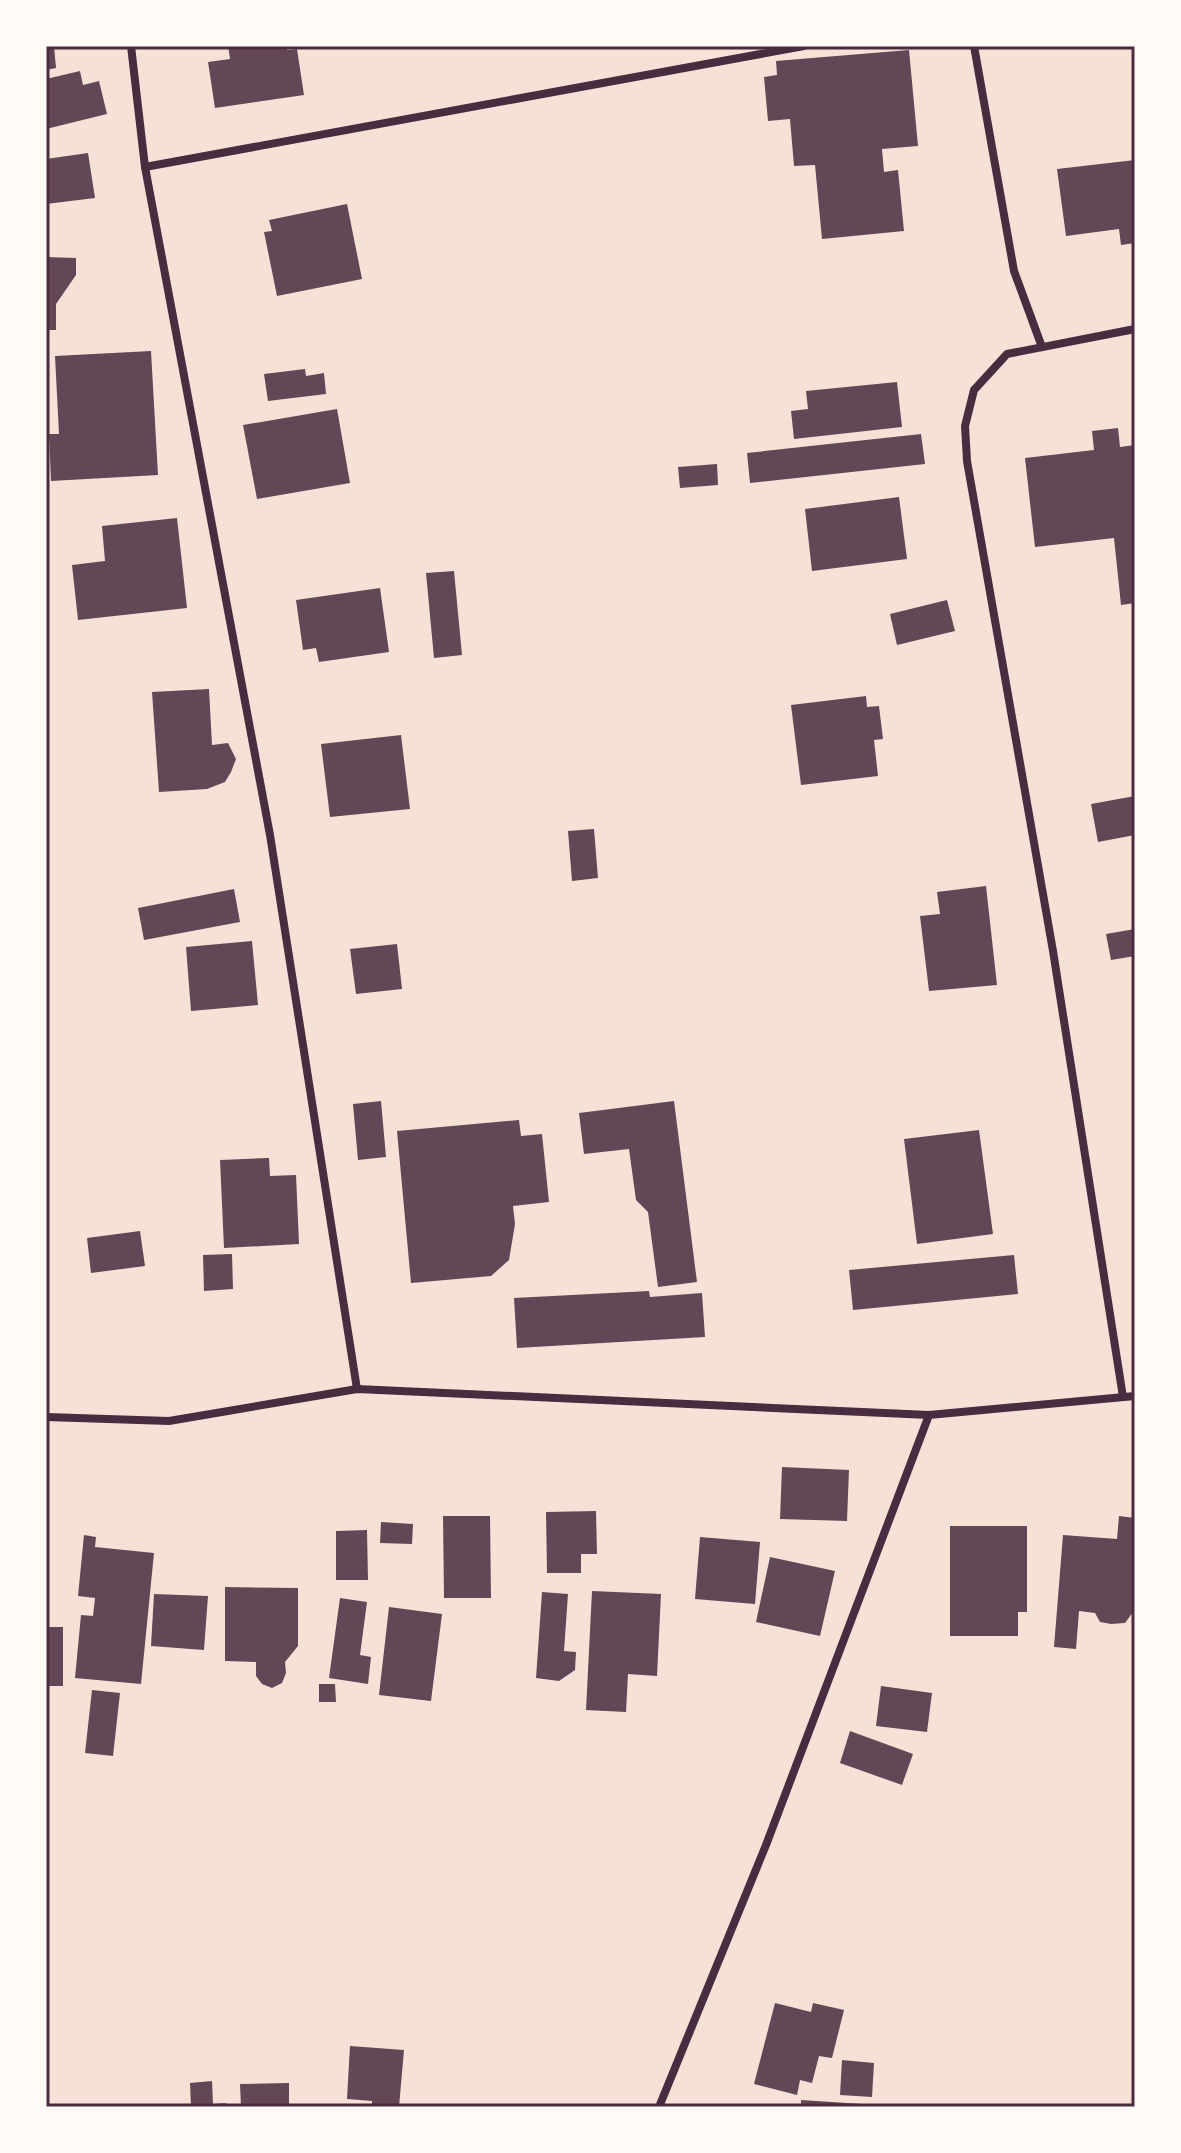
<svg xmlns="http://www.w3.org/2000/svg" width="1181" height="2153" viewBox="0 0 1181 2153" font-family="Commissioner,sans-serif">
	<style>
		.building { fill: #644757 }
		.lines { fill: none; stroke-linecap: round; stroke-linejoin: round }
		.minor { stroke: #4a2c40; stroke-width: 8 }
		.neatline { fill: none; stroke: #4a2c40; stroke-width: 3 }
	</style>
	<rect width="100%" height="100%" fill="#f7e1d7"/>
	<g class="building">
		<path d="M 54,46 L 56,68 L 46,70 L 46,47 Z"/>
		<path d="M 228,46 L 287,46 L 287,50 L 297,49 L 304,95 L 215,108 L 208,62 L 230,59 Z"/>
		<path d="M 909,50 L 918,146 L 882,149 L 884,172 L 898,170 L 904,231 L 822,239 L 815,165 L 794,166 L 790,119 L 768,121 L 764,77 L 777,75 L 776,61 Z"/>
		<path d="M 80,71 L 83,85 L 99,81 L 107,114 L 46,129 L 46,79 Z"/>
		<path d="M 88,153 L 95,198 L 46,204 L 46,159 Z"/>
		<path d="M 1135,160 L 1135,243 L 1121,245 L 1119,229 L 1066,236 L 1057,169 Z"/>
		<path d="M 347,204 L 362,279 L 277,296 L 264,232 L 272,231 L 269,220 Z"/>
		<path d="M 46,257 L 76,258 L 76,275 L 56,304 L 56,330 L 46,330 Z"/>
		<path d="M 151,351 L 158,475 L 51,481 L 49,434 L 59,434 L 55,356 Z"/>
		<path d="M 305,369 L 306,376 L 324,373 L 326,394 L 268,401 L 264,374 Z"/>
		<path d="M 897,382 L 902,427 L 794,439 L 791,411 L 808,409 L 806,391 Z"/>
		<path d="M 337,409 L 350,483 L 257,499 L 243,425 Z"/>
		<path d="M 1118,428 L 1120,447 L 1135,445 L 1135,603 L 1121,605 L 1114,538 L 1035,547 L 1025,458 L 1094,450 L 1092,431 Z"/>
		<path d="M 921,434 L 925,464 L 750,483 L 747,453 Z"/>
		<path d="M 717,464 L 718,485 L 680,488 L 678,467 Z"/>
		<path d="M 899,497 L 907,559 L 812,571 L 805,509 Z"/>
		<path d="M 177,518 L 187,608 L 78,620 L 72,565 L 105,561 L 102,526 Z"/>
		<path d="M 454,571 L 462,655 L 434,658 L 426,573 Z"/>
		<path d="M 380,588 L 389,652 L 319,662 L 316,648 L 303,650 L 296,600 Z"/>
		<path d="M 947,600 L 955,631 L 897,645 L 890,614 Z"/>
		<path d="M 209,689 L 212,745 L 228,743 L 236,759 L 231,772 L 225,782 L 207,789 L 159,792 L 152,692 Z"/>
		<path d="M 866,696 L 867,707 L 879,706 L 883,739 L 874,740 L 878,776 L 801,785 L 791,705 Z"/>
		<path d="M 401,735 L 410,809 L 330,817 L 321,744 Z"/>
		<path d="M 1135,796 L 1135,835 L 1098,842 L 1091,804 Z"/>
		<path d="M 594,829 L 598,878 L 572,881 L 568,831 Z"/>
		<path d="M 986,886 L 997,985 L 929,991 L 920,916 L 940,914 L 937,892 Z"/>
		<path d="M 234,889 L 240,922 L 144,940 L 138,908 Z"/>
		<path d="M 1135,929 L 1135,956 L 1111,960 L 1106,934 Z"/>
		<path d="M 252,941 L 258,1005 L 191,1011 L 186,947 Z"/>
		<path d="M 397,944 L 402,989 L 356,994 L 350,949 Z"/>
		<path d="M 381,1101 L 386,1157 L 358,1160 L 353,1104 Z"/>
		<path d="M 674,1101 L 697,1282 L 658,1287 L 648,1212 L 636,1200 L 629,1149 L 584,1154 L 579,1113 Z"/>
		<path d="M 519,1120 L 521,1136 L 542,1134 L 549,1202 L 513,1206 L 515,1224 L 509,1260 L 491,1276 L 411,1283 L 397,1131 Z"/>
		<path d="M 979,1130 L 993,1234 L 917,1244 L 904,1139 Z"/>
		<path d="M 269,1158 L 270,1176 L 296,1175 L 299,1244 L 224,1248 L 220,1160 Z"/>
		<path d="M 140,1231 L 145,1266 L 91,1273 L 87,1238 Z"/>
		<path d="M 232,1254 L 233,1289 L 204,1291 L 203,1255 Z"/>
		<path d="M 1014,1255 L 1018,1294 L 853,1310 L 849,1270 Z"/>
		<path d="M 649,1291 L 650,1297 L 702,1293 L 705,1337 L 517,1348 L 514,1298 Z"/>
		<path d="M 782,1467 L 849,1470 L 847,1521 L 780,1519 Z"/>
		<path d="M 596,1511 L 597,1554 L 581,1554 L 581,1573 L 547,1573 L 546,1512 Z"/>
		<path d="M 443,1516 L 490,1516 L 491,1598 L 444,1598 Z"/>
		<path d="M 1119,1516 L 1135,1518 L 1133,1612 L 1125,1623 L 1111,1624 L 1100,1622 L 1095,1613 L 1079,1611 L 1076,1649 L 1054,1647 L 1063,1535 L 1117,1539 Z"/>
		<path d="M 381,1522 L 413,1524 L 412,1544 L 380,1543 Z"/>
		<path d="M 950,1526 L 1027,1526 L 1027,1612 L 1018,1612 L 1018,1636 L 950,1636 Z"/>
		<path d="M 367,1530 L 368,1580 L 336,1580 L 336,1531 Z"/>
		<path d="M 84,1535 L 96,1537 L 95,1547 L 154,1553 L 141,1684 L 75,1678 L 81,1615 L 93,1616 L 95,1598 L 78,1596 Z"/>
		<path d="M 700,1537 L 760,1542 L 755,1604 L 695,1599 Z"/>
		<path d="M 770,1557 L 835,1571 L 820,1636 L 756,1622 Z"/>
		<path d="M 225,1587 L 298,1588 L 298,1646 L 285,1662 L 286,1673 L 282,1683 L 272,1688 L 262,1684 L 256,1676 L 256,1662 L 225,1661 Z"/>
		<path d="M 592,1591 L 661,1594 L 657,1676 L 628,1674 L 626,1712 L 586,1710 Z"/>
		<path d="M 542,1592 L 568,1594 L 564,1651 L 576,1652 L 575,1670 L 559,1681 L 536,1678 Z"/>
		<path d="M 154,1594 L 208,1596 L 204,1650 L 151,1646 Z"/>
		<path d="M 340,1598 L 367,1602 L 360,1655 L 371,1657 L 368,1684 L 329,1678 Z"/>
		<path d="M 389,1607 L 442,1614 L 431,1701 L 379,1695 Z"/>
		<rect x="46" y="1627" width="17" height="59"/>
		<path d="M 319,1684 L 335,1684 L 336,1702 L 319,1702 Z"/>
		<path d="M 881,1686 L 932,1693 L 927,1732 L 876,1726 Z"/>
		<path d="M 92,1690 L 120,1693 L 113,1756 L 85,1753 Z"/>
		<path d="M 850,1731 L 913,1754 L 902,1785 L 840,1763 Z"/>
		<path d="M 775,2003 L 811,2012 L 813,2003 L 844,2010 L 832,2058 L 819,2056 L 812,2083 L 800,2080 L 797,2095 L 754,2084 Z"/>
		<path d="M 350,2046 L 404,2050 L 399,2107 L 372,2107 L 372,2101 L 347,2099 Z"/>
		<path d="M 842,2060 L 874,2063 L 872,2097 L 840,2095 Z"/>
		<path d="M 212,2081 L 213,2104 L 226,2103 L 226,2107 L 191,2107 L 190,2083 Z"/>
		<path d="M 289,2083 L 289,2107 L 241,2107 L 240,2084 Z"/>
		<path d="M 801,2100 L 878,2105 L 878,2107 L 801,2107 Z"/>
	</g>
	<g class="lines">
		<g class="minor">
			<path d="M 131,46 L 145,167 L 270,835 L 357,1389"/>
			<path d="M 974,46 L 1014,271 L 1042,347"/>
			<path d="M 145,167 L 804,46"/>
			<path d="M 1123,1397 L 1053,951 L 967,461 L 965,426 L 974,390 L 1007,354 L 1135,329"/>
			<path d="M 46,1417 L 169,1421 L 357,1389 L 929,1415 L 1135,1396"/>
			<path d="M 659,2107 L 766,1845 L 929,1415"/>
		</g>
	</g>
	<rect width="1181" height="2153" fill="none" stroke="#fffaf5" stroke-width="96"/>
	<rect x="48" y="48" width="1085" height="2057" class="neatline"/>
</svg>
